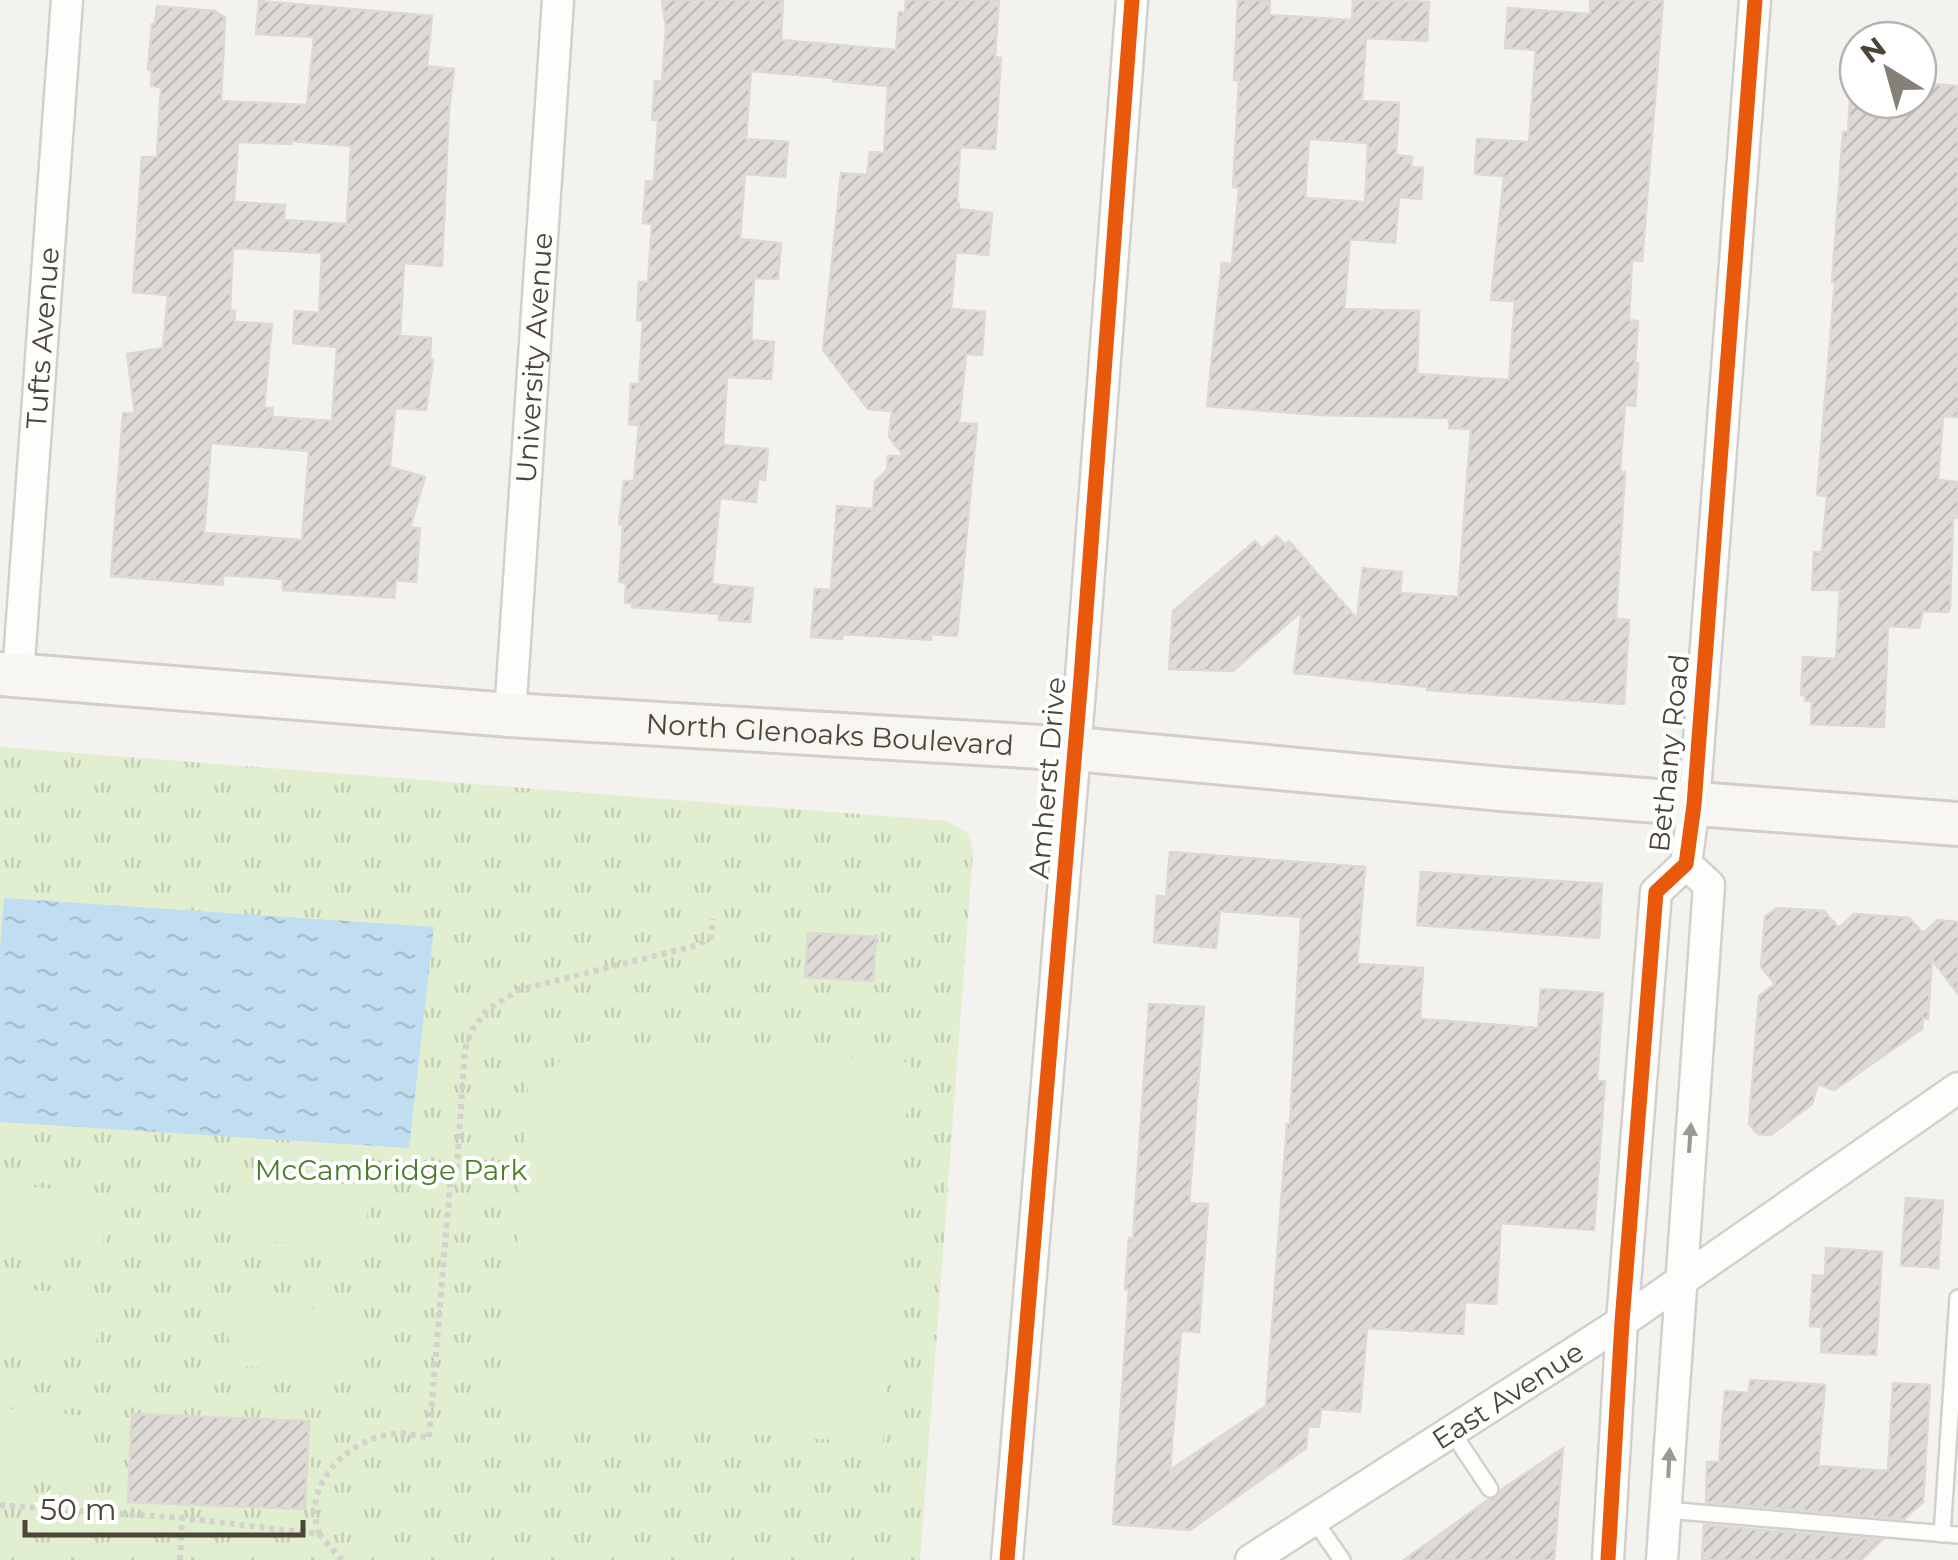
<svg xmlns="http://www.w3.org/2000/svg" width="1958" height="1560" viewBox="0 0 1958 1560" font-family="Montserrat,sans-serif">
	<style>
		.park { fill: url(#park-tufts) }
		.pitch { fill: #e1eecf }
		.water { fill: url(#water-ripples) }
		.building { fill: url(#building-hatch); stroke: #dcd9d4; stroke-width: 2.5; fill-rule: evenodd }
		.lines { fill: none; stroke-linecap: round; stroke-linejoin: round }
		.service-casing { stroke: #d2d0cb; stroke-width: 20 }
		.minor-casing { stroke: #d2d0cb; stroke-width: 35 }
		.secondary-casing { stroke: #d3cfc5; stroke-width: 48 }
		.path { stroke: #d3d2cc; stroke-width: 6; stroke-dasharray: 5 5; stroke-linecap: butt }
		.service { stroke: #fdfdfc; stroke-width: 15 }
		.minor { stroke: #fdfdfc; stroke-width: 30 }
		.secondary { stroke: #f7f6f1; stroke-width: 42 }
		.cycleway-casing { stroke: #fff; stroke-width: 21 }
		.cycleway { stroke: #e8590c; stroke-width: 15 }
		.oneway { fill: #9b9791 }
		.labels { text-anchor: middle; stroke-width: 8; stroke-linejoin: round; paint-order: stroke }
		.street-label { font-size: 28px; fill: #4b4439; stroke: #fff }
		.park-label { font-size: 28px; fill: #4a7f2a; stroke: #fff }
	</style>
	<defs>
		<pattern id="park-tufts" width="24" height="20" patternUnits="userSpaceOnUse" patternTransform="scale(2.5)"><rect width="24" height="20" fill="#e1eecf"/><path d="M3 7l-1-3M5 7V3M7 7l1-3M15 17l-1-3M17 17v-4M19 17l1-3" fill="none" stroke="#c3cdb2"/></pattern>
		<pattern id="water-ripples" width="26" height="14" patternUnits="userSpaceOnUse" patternTransform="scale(2.5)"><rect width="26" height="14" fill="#c0ddf1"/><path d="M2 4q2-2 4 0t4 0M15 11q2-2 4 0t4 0" fill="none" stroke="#a6bfcf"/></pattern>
		<pattern id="building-hatch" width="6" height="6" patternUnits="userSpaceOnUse" patternTransform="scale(2.5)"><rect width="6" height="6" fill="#dedbd6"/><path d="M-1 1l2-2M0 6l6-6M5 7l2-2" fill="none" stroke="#c0bdb8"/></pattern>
	</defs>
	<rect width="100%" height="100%" fill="#f4f2ee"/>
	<path class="park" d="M 0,747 L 948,821 L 968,833 L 973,851 L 920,1560 L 0,1560 Z"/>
	<g class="pitch">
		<path d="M 586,1041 L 910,1062 L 883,1443 L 505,1419 L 528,1086 Z"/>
		<path d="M 238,1177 L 369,1186 L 365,1247 L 234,1239 Z"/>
		<path d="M 0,1184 L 108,1194 L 102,1255 L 0,1246 Z"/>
		<path d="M 0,1287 L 101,1296 L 95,1357 L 0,1348 Z"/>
		<path d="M 231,1304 L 362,1311 L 358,1373 L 227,1365 Z"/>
		<path d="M 0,1408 L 86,1416 L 80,1477 L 0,1469 Z"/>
	</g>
	<path class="water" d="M 4,898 L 434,927 L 409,1148 L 0,1122 L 0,951 Z"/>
	<g class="building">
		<path d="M 662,0 L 783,0 L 781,40 L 896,50 L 899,12 L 905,13 L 906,0 L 999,0 L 995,57 L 1001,58 L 995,149 L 960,147 L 957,203 L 959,204 L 959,209 L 992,213 L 988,255 L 956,252 L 951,309 L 985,312 L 982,355 L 966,354 L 959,423 L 977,424 L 957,636 L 931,634 L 931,640 L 843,634 L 842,639 L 811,637 L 815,589 L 831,590 L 837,506 L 873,509 L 875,481 L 887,470 L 888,456 L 904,456 L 889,437 L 892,411 L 868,409 L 823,350 L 841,173 L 867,175 L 870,152 L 884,153 L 888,86 L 833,81 L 833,78 L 751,71 L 746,139 L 788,142 L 785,177 L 745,174 L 740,239 L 781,243 L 778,279 L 754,278 L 751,340 L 774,342 L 771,379 L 727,377 L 723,445 L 768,449 L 765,480 L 758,479 L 756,502 L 720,498 L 712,584 L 753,588 L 750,622 L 719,620 L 719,614 L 632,607 L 633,603 L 625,603 L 626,583 L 619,582 L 623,525 L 619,524 L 624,481 L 634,481 L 639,425 L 629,424 L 631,384 L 639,384 L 643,321 L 637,320 L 639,282 L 648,282 L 652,224 L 643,223 L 646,181 L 654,182 L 658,120 L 652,120 L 655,81 L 662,82 L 666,28 Z"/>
		<path d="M 1238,0 L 1270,0 L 1269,15 L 1352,20 L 1353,0 L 1429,2 L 1427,41 L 1366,38 L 1362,101 L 1399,103 L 1396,155 L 1412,157 L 1411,167 L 1423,168 L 1421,199 L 1399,197 L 1395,243 L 1350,239 L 1344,309 L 1419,311 L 1417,374 L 1509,380 L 1515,301 L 1491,300 L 1504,176 L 1475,174 L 1477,139 L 1529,142 L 1536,50 L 1505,48 L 1508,8 L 1590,14 L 1590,0 L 1663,0 L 1642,261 L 1632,260 L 1629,320 L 1638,321 L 1635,363 L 1638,363 L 1635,406 L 1625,405 L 1620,472 L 1625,472 L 1616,619 L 1629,620 L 1624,704 L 1427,690 L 1427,687 L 1294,673 L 1302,611 L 1233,671 L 1169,669 L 1173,611 L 1255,541 L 1262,549 L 1277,536 L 1285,545 L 1289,541 L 1357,619 L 1363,568 L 1402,572 L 1400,593 L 1458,597 L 1471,429 L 1449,428 L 1449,418 L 1321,415 L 1207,406 L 1222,263 L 1232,264 L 1239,188 L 1233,187 L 1239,80 L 1234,80 ZM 1309,139 L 1368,143 L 1365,202 L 1305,198 Z"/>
		<path d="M 259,1 L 432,16 L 427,66 L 454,69 L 449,109 L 442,266 L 404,263 L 400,336 L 431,338 L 430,360 L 433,360 L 426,410 L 395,408 L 390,467 L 425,477 L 410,528 L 420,528 L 416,582 L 396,580 L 394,598 L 283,590 L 283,579 L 223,575 L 223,585 L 111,576 L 123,413 L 135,414 L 127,354 L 163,348 L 168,295 L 133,292 L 142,157 L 157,157 L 161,87 L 151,86 L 152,70 L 148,69 L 152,24 L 155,24 L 157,6 L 215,11 L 225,18 L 221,101 L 307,105 L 314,37 L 256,34 ZM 291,141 L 351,146 L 347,224 L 284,220 L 285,205 L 234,202 L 238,142 L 291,144 ZM 233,248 L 322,253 L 319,313 L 295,311 L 293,343 L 337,347 L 332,421 L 272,417 L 273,408 L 264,408 L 272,324 L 234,322 L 235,311 L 230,310 ZM 211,443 L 309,451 L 302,540 L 204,533 Z"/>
		<path d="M 1918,83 L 1958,86 L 1958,417 L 1943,416 L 1938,480 L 1958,482 L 1958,518 L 1953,517 L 1950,608 L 1948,612 L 1923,611 L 1919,628 L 1888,626 L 1884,727 L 1811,724 L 1812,701 L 1805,701 L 1805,695 L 1801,695 L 1803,657 L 1836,659 L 1840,590 L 1812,590 L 1814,552 L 1822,552 L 1827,496 L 1817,495 L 1835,282 L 1832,282 L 1843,132 L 1848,132 L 1850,100 L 1918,100 Z"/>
		<path d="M 1170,852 L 1365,867 L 1357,964 L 1423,968 L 1420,1019 L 1538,1028 L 1541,989 L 1603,993 L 1597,1081 L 1605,1081 L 1594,1230 L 1501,1223 L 1496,1304 L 1465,1302 L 1463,1334 L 1367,1328 L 1360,1412 L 1321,1409 L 1319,1427 L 1308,1426 L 1306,1448 L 1190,1530 L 1113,1524 L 1129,1289 L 1125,1289 L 1129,1238 L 1133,1239 L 1149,1004 L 1204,1007 L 1189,1203 L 1208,1204 L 1199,1332 L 1181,1331 L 1170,1470 L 1266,1406 L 1287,1124 L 1290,1125 L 1301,917 L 1220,911 L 1216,948 L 1154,942 L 1157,896 L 1166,897 Z"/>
		<path d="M 1421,872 L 1602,884 L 1599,938 L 1417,925 Z"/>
		<path d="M 1777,908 L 1824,911 L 1839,928 L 1854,914 L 1909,918 L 1923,933 L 1938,920 L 1958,922 L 1958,994 L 1932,960 L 1928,1019 L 1923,1018 L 1922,1029 L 1834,1090 L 1818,1084 L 1812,1104 L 1771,1135 L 1758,1134 L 1749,1124 L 1759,996 L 1775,984 L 1761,967 L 1765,917 Z"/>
		<path d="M 808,933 L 876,937 L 873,981 L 805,977 Z"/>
		<path d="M 1906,1198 L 1943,1201 L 1938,1268 L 1901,1265 Z"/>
		<path d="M 1826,1248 L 1882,1252 L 1876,1355 L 1821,1352 L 1822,1327 L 1810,1326 L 1813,1275 L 1825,1276 Z"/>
		<path d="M 1750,1380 L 1825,1385 L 1818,1466 L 1888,1471 L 1893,1383 L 1930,1385 L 1923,1502 L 1904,1519 L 1706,1502 L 1707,1462 L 1719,1462 L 1725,1391 L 1749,1393 Z"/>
		<path d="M 132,1414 L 309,1421 L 305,1509 L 128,1502 Z"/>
		<path d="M 1563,1448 L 1554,1560 L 1404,1560 L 1488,1500 L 1497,1498 L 1501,1490 Z"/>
		<path d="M 1704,1525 L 1882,1540 L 1861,1560 L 1702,1560 Z"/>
	</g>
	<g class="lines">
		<g class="service-casing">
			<g id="service">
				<path d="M 1452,1432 L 1490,1489"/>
				<path d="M 1666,1510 L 1958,1535"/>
				<path d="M 1314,1520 L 1342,1560"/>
				<path d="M 1942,1534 L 1958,1298"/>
			</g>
		</g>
		<g class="minor-casing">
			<g id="minor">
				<path id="s1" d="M 18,675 L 67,0"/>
				<path id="s2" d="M 510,715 L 558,0"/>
				<path d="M 1007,1560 L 1081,678 L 1132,0"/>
				<path id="s3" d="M 1251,1560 L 1622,1322 L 1958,1088"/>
				<path d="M 1608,1560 L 1622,1322 L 1656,892 L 1686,864 L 1694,805 L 1755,0"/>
				<path d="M 1662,1560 L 1709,885 L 1686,864"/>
			</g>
		</g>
		<g class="secondary-casing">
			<g id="secondary">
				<path id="s4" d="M 0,674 L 510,715 L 1075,749 L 1502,789 L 1958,824"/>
			</g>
		</g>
		<g class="path">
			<path d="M 0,1505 L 182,1518"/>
			<path d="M 319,1534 L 342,1560"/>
			<path d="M 180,1560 L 182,1518 L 319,1534 C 318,1527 314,1518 315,1510 C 316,1469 358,1437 397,1433 C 407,1433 419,1436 429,1438 L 450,1185 L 457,1166 L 465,1049 L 472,1030 L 487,1010 L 519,990 L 698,945 L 711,937 L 713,919"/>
		</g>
		<use href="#service" class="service"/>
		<use href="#minor" class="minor"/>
		<use href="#secondary" class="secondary"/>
		<g class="cycleway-casing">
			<g id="cycleway">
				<path d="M 1007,1560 L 1081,678 L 1132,0"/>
				<path d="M 1608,1560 L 1622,1322 L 1656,892 L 1686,864 L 1694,805 L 1755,0"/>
			</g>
		</g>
		<use href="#cycleway" class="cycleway"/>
	</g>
	<defs><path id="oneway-solid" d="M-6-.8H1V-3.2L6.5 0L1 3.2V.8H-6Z" transform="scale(2.5)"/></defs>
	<g class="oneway">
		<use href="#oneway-solid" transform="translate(1690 1138) rotate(-86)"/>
		<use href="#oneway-solid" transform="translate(1669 1463) rotate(-87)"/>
	</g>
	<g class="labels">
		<g class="street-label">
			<text dy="10" stroke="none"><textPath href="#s1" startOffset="338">Tufts Avenue</textPath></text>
			<text dy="10" stroke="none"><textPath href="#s2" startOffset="358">University Avenue</textPath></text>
			<text dy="10" stroke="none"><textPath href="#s4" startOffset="832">North Glenoaks Boulevard</textPath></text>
			<text transform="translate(1669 753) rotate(-84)" y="10">Bethany Road</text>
			<text transform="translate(1047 778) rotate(-85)" y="10">Amherst Drive</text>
			<text dy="10" stroke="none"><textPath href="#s3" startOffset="305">East Avenue</textPath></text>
		</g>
		<g class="park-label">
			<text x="391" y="1180">McCambridge Park</text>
		</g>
	</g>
	<g transform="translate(1888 70) rotate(323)"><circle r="48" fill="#ffffff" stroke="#b7b4b0" stroke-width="2.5"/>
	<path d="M0-8L18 38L0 25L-18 38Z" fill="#868178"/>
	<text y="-15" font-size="28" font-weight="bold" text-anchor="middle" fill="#4b4439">N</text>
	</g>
	<path d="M25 1520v15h278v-15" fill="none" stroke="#4b4439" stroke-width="5"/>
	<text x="40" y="1520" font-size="30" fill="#4b4439" stroke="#ffffff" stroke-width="8" paint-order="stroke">50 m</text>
</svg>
